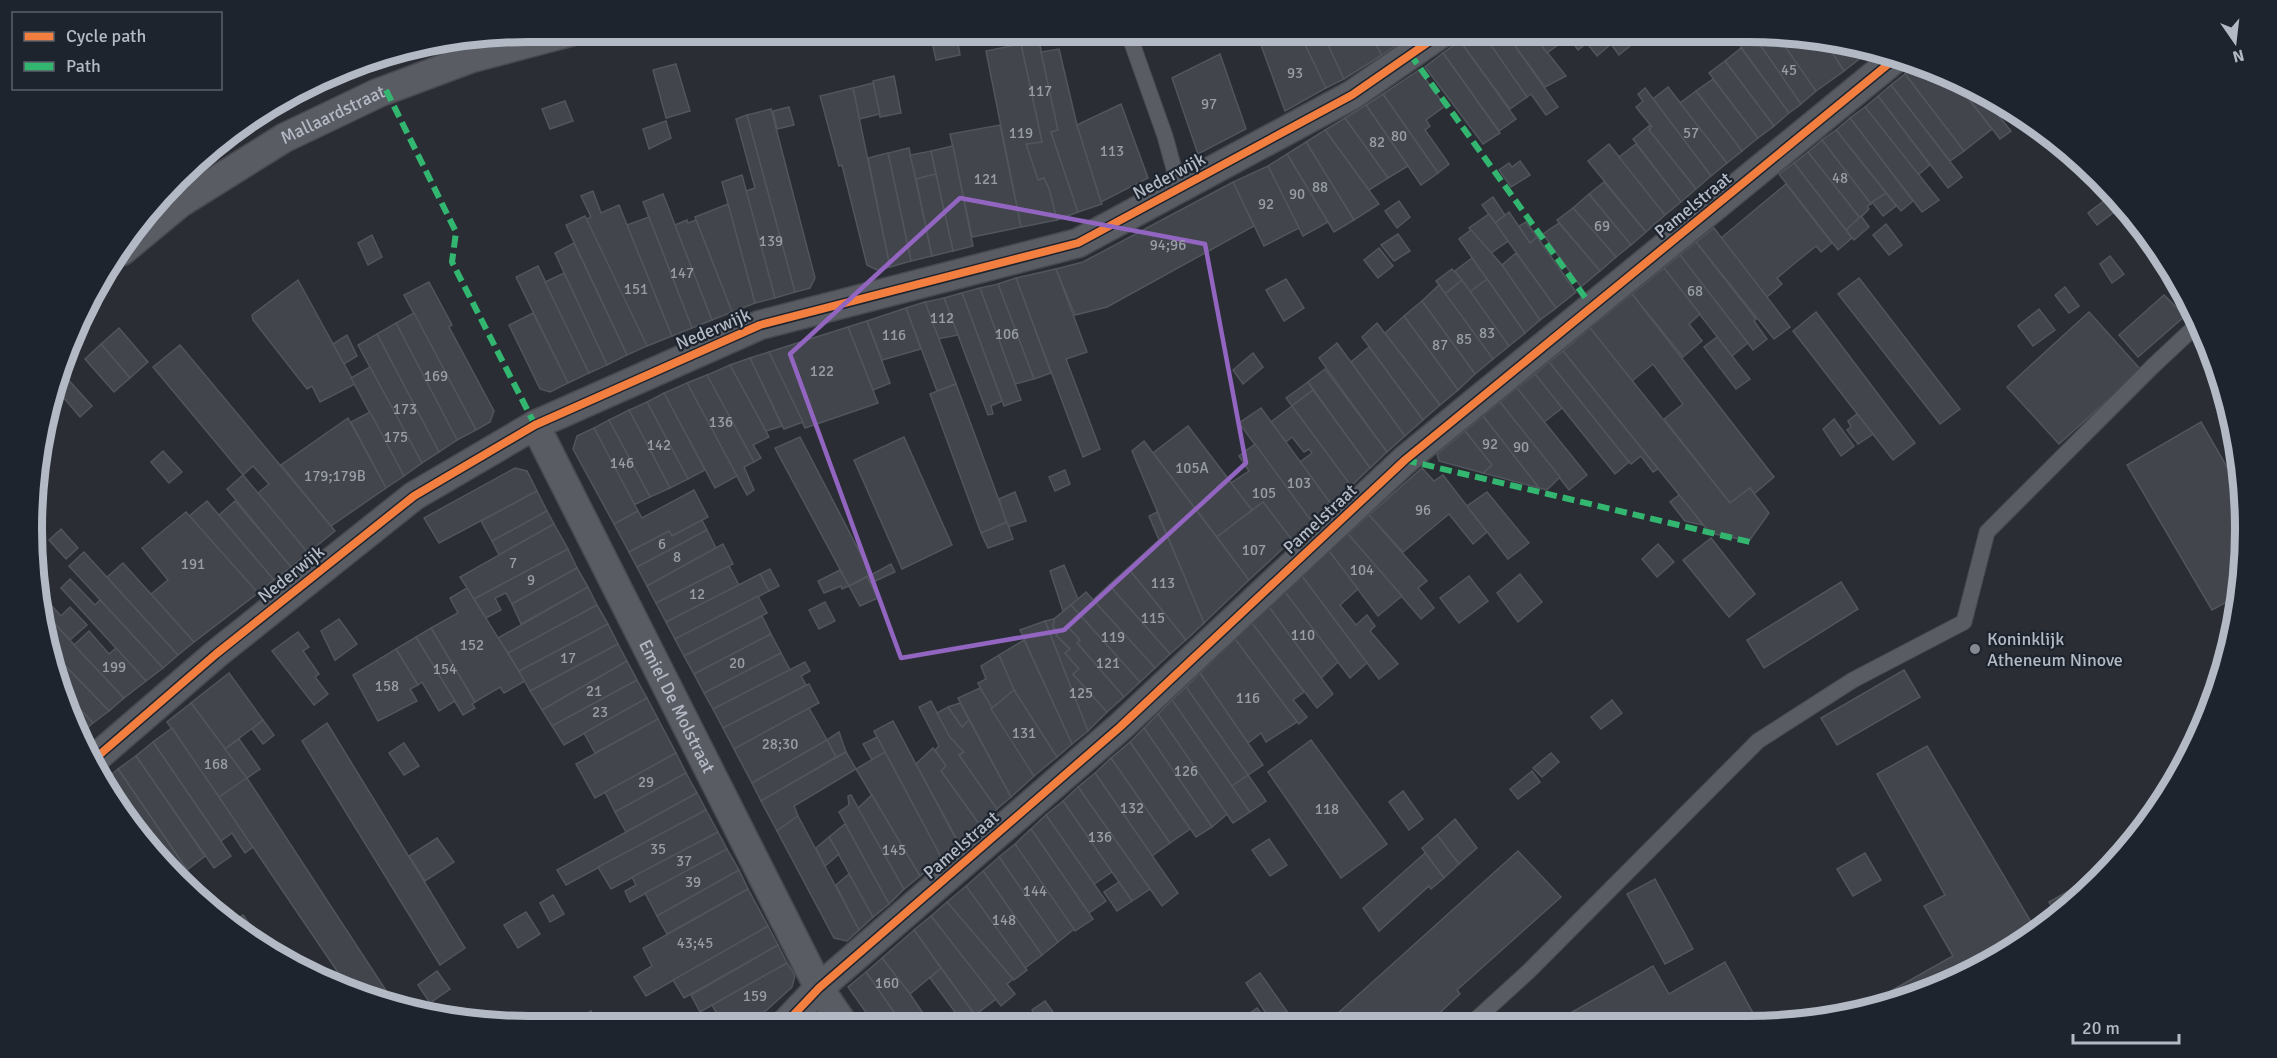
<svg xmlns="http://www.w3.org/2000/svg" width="2277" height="1058" viewBox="0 0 2277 1058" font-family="Signika,sans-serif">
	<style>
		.building { fill: #42454b; stroke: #51555c; stroke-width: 1.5 }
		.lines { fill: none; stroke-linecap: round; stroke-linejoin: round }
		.service-casing { stroke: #484a4f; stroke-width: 17 }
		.minor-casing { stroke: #484a4f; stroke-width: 31 }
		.service { stroke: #595c63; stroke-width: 15 }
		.minor { stroke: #595c63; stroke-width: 28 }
		.quiet { stroke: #33b770; stroke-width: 6; stroke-dasharray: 12 6; stroke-linecap: butt }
		.cycleway-casing { stroke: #1e242e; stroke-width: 11 }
		.cycleway { stroke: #f27e40; stroke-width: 8 }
		.marked { fill: none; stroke: #9265c1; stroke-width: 4.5; stroke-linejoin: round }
		.poi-dot { fill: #848992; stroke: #1e242e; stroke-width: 2 }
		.labels { text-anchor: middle; stroke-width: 4.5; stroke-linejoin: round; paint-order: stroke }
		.number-label { font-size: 15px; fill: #989da6 }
		.street-label { font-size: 18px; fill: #b4bac5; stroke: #1e242e }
		.poi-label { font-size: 18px; fill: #b4bac5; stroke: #1e242e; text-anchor: start }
		.rim { fill: none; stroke: #b4bac5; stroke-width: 8 }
	</style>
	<rect width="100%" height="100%" fill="#2a2e34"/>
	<g class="building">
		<path d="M 930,32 L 956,32 L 960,55 L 936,60 Z"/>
		<path d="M 1287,32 L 1299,32 L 1326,88 L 1285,111 L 1261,45 Z"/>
		<path d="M 1299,32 L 1322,32 L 1344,79 L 1326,88 Z"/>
		<path d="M 1322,32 L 1369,32 L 1382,55 L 1344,79 Z"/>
		<path d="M 1369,32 L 1415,32 L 1382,55 Z"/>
		<path d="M 1473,32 L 1482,32 L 1527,97 L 1510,109 L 1460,41 Z"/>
		<path d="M 1482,32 L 1505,32 L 1558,107 L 1546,115 L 1531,94 L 1527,97 Z"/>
		<path d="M 1505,32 L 1531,32 L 1566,76 L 1545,87 Z"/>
		<path d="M 1531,32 L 1556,32 L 1563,41 L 1547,53 Z"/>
		<path d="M 1565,32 L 1578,32 L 1587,43 L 1578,50 Z"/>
		<path d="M 1578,32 L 1602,32 L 1611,44 L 1597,56 Z"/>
		<path d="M 1602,32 L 1627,32 L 1635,42 L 1619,55 Z"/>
		<path d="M 1751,32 L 1777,34 L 1816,91 L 1801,104 Z"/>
		<path d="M 1752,33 L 1801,104 L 1789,113 L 1738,43 Z"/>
		<path d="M 1797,36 L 1824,39 L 1844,71 L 1816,91 L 1786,48 L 1799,40 Z"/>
		<path d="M 1824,39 L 1845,41 L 1872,49 L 1844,71 Z"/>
		<path d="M 1039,41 L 1058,130 L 1051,132 L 1078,212 L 1057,220 L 1049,189 L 1044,178 L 1038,180 L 1026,144 L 1042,142 L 1021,44 Z"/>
		<path d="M 1460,41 L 1516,119 L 1499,131 L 1443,53 Z"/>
		<path d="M 1021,44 L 1042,142 L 1026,144 L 1038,180 L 1044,178 L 1049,189 L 1057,220 L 1021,227 L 986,51 Z"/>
		<path d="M 1741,48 L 1789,113 L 1774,126 L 1725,61 Z"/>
		<path d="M 1059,49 L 1077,125 L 1102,204 L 1078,212 L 1051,132 L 1058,130 L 1041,52 Z"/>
		<path d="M 1443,53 L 1500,133 L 1483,144 L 1425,67 Z"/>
		<path d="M 1220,54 L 1246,129 L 1198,154 L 1172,78 Z"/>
		<path d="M 1725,61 L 1774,126 L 1758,138 L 1709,73 Z"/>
		<path d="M 1919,63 L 1951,76 L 1992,129 L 1964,151 L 1905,74 Z"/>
		<path d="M 676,64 L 690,111 L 666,118 L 653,70 Z"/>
		<path d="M 1419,70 L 1445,106 L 1426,120 L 1430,126 L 1425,130 L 1449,164 L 1438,173 L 1383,94 Z"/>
		<path d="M 1905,74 L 1964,151 L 1950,161 L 1891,85 Z"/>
		<path d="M 894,76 L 901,113 L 880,117 L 873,81 Z"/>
		<path d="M 1951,76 L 1989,96 L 2001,112 L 1998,115 L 2011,131 L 2000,139 Z"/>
		<path d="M 1713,79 L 1758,138 L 1742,151 L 1696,91 Z"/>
		<path d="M 873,83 L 880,114 L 859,119 L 853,88 Z"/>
		<path d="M 1891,85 L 1962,177 L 1948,188 L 1878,96 Z"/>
		<path d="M 1668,87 L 1727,163 L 1711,176 L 1653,99 Z"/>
		<path d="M 853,88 L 890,267 L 877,270 L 867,265 L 842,165 L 839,166 L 820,96 Z"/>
		<path d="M 1645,88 L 1711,176 L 1696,189 L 1649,130 L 1652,127 L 1636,107 L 1643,101 L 1638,94 Z"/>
		<path d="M 1696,91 L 1742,151 L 1727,163 L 1680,103 Z"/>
		<path d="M 1383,94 L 1438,173 L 1421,185 L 1366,105 Z"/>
		<path d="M 1878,96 L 1930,165 L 1918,175 L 1865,107 Z"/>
		<path d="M 1989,96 L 2009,107 L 2001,112 Z"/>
		<path d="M 565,101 L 573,121 L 550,129 L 542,109 Z"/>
		<path d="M 1121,104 L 1148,178 L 1101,202 L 1077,125 Z"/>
		<path d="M 1366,105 L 1408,166 L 1388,178 L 1345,118 Z"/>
		<path d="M 789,107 L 794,125 L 777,129 L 773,111 Z"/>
		<path d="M 1865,107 L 1939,200 L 1922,212 L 1850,118 Z"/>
		<path d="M 771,109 L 815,278 L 810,288 L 795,292 L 747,115 Z"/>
		<path d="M 747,115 L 795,292 L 775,298 L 746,191 L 755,188 L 736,119 Z"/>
		<path d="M 1345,118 L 1388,178 L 1369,190 L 1325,130 Z"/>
		<path d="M 1850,118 L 1913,201 L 1901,211 L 1836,130 Z"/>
		<path d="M 666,121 L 671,138 L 649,149 L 643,129 Z"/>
		<path d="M 1000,125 L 1021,227 L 972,237 L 950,134 Z"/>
		<path d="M 1650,125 L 1649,130 L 1696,189 L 1681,202 L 1633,139 Z"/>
		<path d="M 1325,130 L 1379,204 L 1354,220 L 1306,142 Z"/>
		<path d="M 1836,130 L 1886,193 L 1871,204 L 1822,140 Z"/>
		<path d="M 1822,140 L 1871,204 L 1867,206 L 1869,209 L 1860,218 L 1808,152 Z"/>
		<path d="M 1306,142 L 1354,220 L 1334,232 L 1287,154 Z"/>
		<path d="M 1609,144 L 1665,215 L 1646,232 L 1588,161 Z"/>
		<path d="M 1636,144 L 1681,202 L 1665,215 L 1619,157 Z"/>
		<path d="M 953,146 L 973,246 L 953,251 L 931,151 Z"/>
		<path d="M 909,148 L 932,256 L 911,261 L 888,153 Z"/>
		<path d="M 931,151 L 936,174 L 916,179 L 910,155 Z"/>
		<path d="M 1808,152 L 1860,218 L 1846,230 L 1794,163 Z"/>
		<path d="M 888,153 L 911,261 L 890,267 L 868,158 Z"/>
		<path d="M 1287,154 L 1328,222 L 1303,236 L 1268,166 Z"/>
		<path d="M 1520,161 L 1530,175 L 1511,187 L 1499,170 L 1509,163 L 1512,167 Z"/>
		<path d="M 1794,163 L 1852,238 L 1838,250 L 1779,174 Z"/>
		<path d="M 1268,166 L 1299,228 L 1264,246 L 1233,182 Z"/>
		<path d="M 936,174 L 953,251 L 932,256 L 916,179 Z"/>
		<path d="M 742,175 L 775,298 L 755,303 L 722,182 Z"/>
		<path d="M 1233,182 L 1254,226 L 1107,307 L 1075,315 L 1056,269 L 1083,262 Z"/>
		<path d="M 1604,182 L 1646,232 L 1631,245 L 1589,194 Z"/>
		<path d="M 1786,184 L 1832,243 L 1821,252 L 1816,246 L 1795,263 L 1777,278 L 1782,284 L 1767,297 L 1721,238 Z"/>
		<path d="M 593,191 L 601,213 L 619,205 L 672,336 L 647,346 L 585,220 L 591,217 L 581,196 Z"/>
		<path d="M 1886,193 L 1896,206 L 1883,216 L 1872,202 Z"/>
		<path d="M 663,194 L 712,320 L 692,328 L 643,202 Z"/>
		<path d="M 1589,194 L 1631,245 L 1616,257 L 1573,208 Z"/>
		<path d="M 1493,197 L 1505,215 L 1495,223 L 1482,205 Z"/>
		<path d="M 2105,200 L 2114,212 L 2097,225 L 2088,213 Z"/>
		<path d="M 1399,201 L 1410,217 L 1397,228 L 1385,211 Z"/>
		<path d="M 728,204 L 755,303 L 732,312 L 695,217 Z"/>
		<path d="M 1573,208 L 1616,257 L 1600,271 L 1557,220 Z"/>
		<path d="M 1509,212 L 1530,243 L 1537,237 L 1576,292 L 1556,308 L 1495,223 Z"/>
		<path d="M 1489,214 L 1508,241 L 1491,253 L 1469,228 Z"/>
		<path d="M 585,216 L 647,346 L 627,355 L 566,225 Z"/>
		<path d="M 1861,216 L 1869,227 L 1854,240 L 1846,230 Z"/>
		<path d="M 649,217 L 692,328 L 672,336 L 627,225 Z"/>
		<path d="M 687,220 L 688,223 L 696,220 L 732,312 L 712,320 L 675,225 Z"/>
		<path d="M 1526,222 L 1537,237 L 1530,243 L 1519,226 Z"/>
		<path d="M 1559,223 L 1600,271 L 1581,287 L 1543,234 Z"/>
		<path d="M 1886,224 L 1902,245 L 1889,255 L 1873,235 Z"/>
		<path d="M 1714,228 L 1790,327 L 1774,339 L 1696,242 Z"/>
		<path d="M 1471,230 L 1502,265 L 1540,320 L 1525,333 L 1459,239 Z"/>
		<path d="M 1398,234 L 1410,251 L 1394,261 L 1381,245 Z"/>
		<path d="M 372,235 L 382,257 L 368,265 L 358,243 Z"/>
		<path d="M 1696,242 L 1756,319 L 1754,321 L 1767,339 L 1753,350 L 1680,255 Z"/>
		<path d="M 574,243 L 627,355 L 607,365 L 555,253 Z"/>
		<path d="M 1379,248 L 1393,266 L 1378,278 L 1364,260 Z"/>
		<path d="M 1516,253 L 1556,308 L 1540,320 L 1502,265 Z"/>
		<path d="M 1680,255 L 1748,343 L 1732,356 L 1664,268 Z"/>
		<path d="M 2110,256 L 2124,274 L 2112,283 L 2100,264 Z"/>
		<path d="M 1472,258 L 1487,279 L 1470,292 L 1455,271 Z"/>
		<path d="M 538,266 L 589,373 L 568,383 L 516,277 Z"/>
		<path d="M 1664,268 L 1700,314 L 1689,324 L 1702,341 L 1683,357 L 1632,294 Z"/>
		<path d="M 1056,269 L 1087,352 L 1066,359 L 1100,449 L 1083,457 L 1016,278 Z"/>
		<path d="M 1452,269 L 1462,280 L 1445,294 L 1436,281 Z"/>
		<path d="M 564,273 L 607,365 L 589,373 L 545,282 Z"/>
		<path d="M 1016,278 L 1051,373 L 1034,379 L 998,284 Z"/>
		<path d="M 1859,278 L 1960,409 L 1940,424 L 1838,294 Z"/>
		<path d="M 1286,279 L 1304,308 L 1284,321 L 1266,290 Z"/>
		<path d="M 1487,279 L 1525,333 L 1509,346 L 1470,292 Z"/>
		<path d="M 298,280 L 355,384 L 320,402 L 312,386 L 307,389 L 253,320 L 252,315 Z"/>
		<path d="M 1462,280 L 1509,346 L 1493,359 L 1445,294 Z"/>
		<path d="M 429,282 L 452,325 L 449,327 L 494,411 L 490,422 L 476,430 L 404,295 Z"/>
		<path d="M 998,284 L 1034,379 L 1015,384 L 980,288 Z"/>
		<path d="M 1439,285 L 1493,359 L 1475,374 L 1422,301 Z"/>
		<path d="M 2065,287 L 2079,306 L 2069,313 L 2055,295 Z"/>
		<path d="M 980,288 L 1021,400 L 1004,406 L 962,293 Z"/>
		<path d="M 962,293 L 1002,401 L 991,406 L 993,414 L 988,415 L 944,298 Z"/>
		<path d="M 1632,294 L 1774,477 L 1754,494 L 1750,488 L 1730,503 L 1664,419 L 1683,404 L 1653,364 L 1632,381 L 1590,328 Z"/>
		<path d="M 2164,295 L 2185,316 L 2138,357 L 2119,335 Z"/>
		<path d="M 944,298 L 958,335 L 938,339 L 925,302 Z"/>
		<path d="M 1422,301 L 1475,374 L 1458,390 L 1404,316 Z"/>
		<path d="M 925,302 L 956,384 L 937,391 L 906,308 Z"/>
		<path d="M 906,308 L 921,349 L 882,360 L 867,321 Z"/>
		<path d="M 2039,309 L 2055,330 L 2033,346 L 2018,326 Z"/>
		<path d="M 1816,312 L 1915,443 L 1893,460 L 1793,331 Z"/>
		<path d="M 2089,312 L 2141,370 L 2059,444 L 2007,387 Z"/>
		<path d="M 414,313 L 476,430 L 457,440 L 396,323 Z"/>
		<path d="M 533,313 L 568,383 L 550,392 L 540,389 L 509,325 Z"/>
		<path d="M 1404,316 L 1458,390 L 1440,405 L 1385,333 Z"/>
		<path d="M 867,321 L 890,383 L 873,390 L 848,327 Z"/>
		<path d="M 396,323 L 457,440 L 439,452 L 377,334 Z"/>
		<path d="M 1377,323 L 1440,405 L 1423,420 L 1362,337 Z"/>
		<path d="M 848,327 L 878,403 L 805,428 L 769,352 Z"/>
		<path d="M 119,328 L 148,362 L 130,378 L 101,344 Z"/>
		<path d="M 1590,328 L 1730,503 L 1750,488 L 1769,513 L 1749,541 L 1710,533 L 1563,351 Z"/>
		<path d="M 377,334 L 439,452 L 422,463 L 358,345 Z"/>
		<path d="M 347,335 L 357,356 L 344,364 L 333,344 Z"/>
		<path d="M 1717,337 L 1750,379 L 1736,389 L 1704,347 Z"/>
		<path d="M 1337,343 L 1405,436 L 1387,452 L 1319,358 Z"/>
		<path d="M 101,344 L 130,378 L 114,392 L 85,359 Z"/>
		<path d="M 180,345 L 335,531 L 308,553 L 258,493 L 269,484 L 253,466 L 243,475 L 153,367 Z"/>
		<path d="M 1369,347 L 1423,420 L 1405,436 L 1351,362 Z"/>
		<path d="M 1563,351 L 1646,454 L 1658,469 L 1653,472 L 1641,456 L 1631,464 L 1629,462 L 1549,362 Z"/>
		<path d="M 769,352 L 803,422 L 784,429 L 750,358 Z"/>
		<path d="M 1253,353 L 1263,367 L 1243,384 L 1233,370 Z"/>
		<path d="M 750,358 L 782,426 L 766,431 L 730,365 Z"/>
		<path d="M 1549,362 L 1629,462 L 1615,474 L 1535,374 Z"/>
		<path d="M 730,365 L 769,437 L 753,445 L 761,458 L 754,462 L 707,375 Z"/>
		<path d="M 370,367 L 422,463 L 404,476 L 351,378 Z"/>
		<path d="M 1325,369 L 1387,452 L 1370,468 L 1308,382 Z"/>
		<path d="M 1535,374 L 1562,408 L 1544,422 L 1517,388 Z"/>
		<path d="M 64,375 L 92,406 L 80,417 L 57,390 Z"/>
		<path d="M 707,375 L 754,462 L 744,467 L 754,490 L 747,495 L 687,383 Z"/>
		<path d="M 1308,382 L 1313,390 L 1292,406 L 1286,398 Z"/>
		<path d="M 687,383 L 737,476 L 715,488 L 664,393 Z"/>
		<path d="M 956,384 L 1007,522 L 981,533 L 930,394 Z"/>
		<path d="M 1517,388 L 1587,475 L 1569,490 L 1500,402 Z"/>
		<path d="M 1313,390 L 1370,468 L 1351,486 L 1292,406 Z"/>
		<path d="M 664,393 L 705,470 L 688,479 L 647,402 Z"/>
		<path d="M 647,402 L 688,479 L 670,488 L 629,410 Z"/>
		<path d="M 1500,402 L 1560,477 L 1547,490 L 1539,488 L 1483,416 Z"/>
		<path d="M 1292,406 L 1351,486 L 1331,504 L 1300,462 L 1312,453 L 1309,449 L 1304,452 L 1292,437 L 1286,442 L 1271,422 Z"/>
		<path d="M 1261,408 L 1331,504 L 1312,522 L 1239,423 Z"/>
		<path d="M 629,410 L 670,488 L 650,497 L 609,420 Z"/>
		<path d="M 370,412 L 404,476 L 386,488 L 351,422 Z"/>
		<path d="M 1857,414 L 1873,434 L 1858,444 L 1847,430 L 1851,427 L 1848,421 Z"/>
		<path d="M 1483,416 L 1539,488 L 1483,473 L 1492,465 L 1465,431 Z"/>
		<path d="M 348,418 L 386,488 L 331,526 L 281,465 Z"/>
		<path d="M 1834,419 L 1854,446 L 1841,456 L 1823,429 Z"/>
		<path d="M 609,420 L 650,497 L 634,505 L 594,428 Z"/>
		<path d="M 2201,422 L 2242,493 L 2245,529 L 2239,595 L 2212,610 L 2127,465 Z"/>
		<path d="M 1188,426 L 1252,510 L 1217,537 L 1153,453 Z"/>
		<path d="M 594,428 L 638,511 L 614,524 L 573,449 L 577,436 Z"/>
		<path d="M 42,431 L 51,441 L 40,451 L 41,432 Z"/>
		<path d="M 1465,431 L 1492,465 L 1483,473 L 1439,461 L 1437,454 Z"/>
		<path d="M 800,437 L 871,574 L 849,586 L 775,448 Z"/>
		<path d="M 904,437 L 952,545 L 902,569 L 854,460 Z"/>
		<path d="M 1144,441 L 1249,580 L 1204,623 L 1132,451 Z"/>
		<path d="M 1255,444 L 1312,522 L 1292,540 L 1263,502 L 1252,510 L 1231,483 L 1249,471 L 1239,456 Z"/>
		<path d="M 163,451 L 182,472 L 169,483 L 151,462 Z"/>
		<path d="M 515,468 L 527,471 L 537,491 L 439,543 L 424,518 Z"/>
		<path d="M 1422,468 L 1434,481 L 1443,475 L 1487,532 L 1473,544 L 1449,514 L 1403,552 L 1369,515 Z"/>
		<path d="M 1065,470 L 1070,484 L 1055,491 L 1049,477 Z"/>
		<path d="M 243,475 L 308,553 L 291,567 L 227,489 Z"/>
		<path d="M 694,490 L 708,517 L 672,536 L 669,531 L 629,552 L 614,524 L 638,511 L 642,518 Z"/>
		<path d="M 537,491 L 547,511 L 492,541 L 481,521 Z"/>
		<path d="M 1015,492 L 1026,521 L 1008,527 L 999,499 Z"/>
		<path d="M 1487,492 L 1529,543 L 1508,559 L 1467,506 Z"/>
		<path d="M 1679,495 L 1689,507 L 1703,525 L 1685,521 L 1670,502 Z"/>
		<path d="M 207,501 L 274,580 L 258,593 L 189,516 Z"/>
		<path d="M 235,501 L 291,567 L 274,580 L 219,515 Z"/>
		<path d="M 1263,502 L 1292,540 L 1249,580 L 1217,537 Z"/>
		<path d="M 547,511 L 554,524 L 499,555 L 492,541 Z"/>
		<path d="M 186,512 L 258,593 L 194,642 L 151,594 L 168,580 L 142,548 Z"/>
		<path d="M 1157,512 L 1204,623 L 1186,640 L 1128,568 L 1159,540 L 1149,516 Z"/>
		<path d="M 1369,515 L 1427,581 L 1418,588 L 1434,608 L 1421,619 L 1348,534 Z"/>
		<path d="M 702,520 L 707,530 L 637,567 L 629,552 L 669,531 L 672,536 Z"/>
		<path d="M 1007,522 L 1013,539 L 988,548 L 981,533 Z"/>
		<path d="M 554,524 L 568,549 L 474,599 L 460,577 Z"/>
		<path d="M 61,529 L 78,548 L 66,559 L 49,540 Z"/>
		<path d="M 707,530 L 716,548 L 647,586 L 637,567 Z"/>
		<path d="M 1348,534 L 1402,596 L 1378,616 L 1329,551 Z"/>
		<path d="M 1711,538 L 1755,594 L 1729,617 L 1683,560 Z"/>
		<path d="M 723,544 L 733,564 L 656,603 L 647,586 Z"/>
		<path d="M 1658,544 L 1674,562 L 1657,577 L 1642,559 Z"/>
		<path d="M 568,549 L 577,568 L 512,604 L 506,593 L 495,598 L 501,610 L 486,618 L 474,599 Z"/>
		<path d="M 1329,551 L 1358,589 L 1340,605 L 1356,625 L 1367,615 L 1375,626 L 1370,631 L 1398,664 L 1379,679 L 1302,576 Z"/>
		<path d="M 84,552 L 178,655 L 163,668 L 69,566 Z"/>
		<path d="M 123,563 L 194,642 L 178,655 L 107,577 Z"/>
		<path d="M 891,564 L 895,572 L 871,583 L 867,577 Z"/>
		<path d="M 1064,565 L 1078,599 L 1063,611 L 1050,571 Z"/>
		<path d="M 729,566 L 739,585 L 666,622 L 656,603 Z"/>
		<path d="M 577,568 L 588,587 L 521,624 L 512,604 Z"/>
		<path d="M 1128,568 L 1186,640 L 1170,654 L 1109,585 Z"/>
		<path d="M 770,569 L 779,586 L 769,591 L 760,574 Z"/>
		<path d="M 840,570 L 849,586 L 842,589 L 841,586 L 824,593 L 818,581 Z"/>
		<path d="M 760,574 L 769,591 L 675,639 L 666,622 Z"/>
		<path d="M 1520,574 L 1542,602 L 1518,622 L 1497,593 Z"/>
		<path d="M 1302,576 L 1367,663 L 1350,678 L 1285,592 Z"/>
		<path d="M 1469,576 L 1488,601 L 1459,623 L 1440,598 Z"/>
		<path d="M 867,577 L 878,598 L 860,606 L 849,586 Z"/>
		<path d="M 70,579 L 95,605 L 100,600 L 163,668 L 146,681 L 61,588 Z"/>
		<path d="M 1841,582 L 1858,609 L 1764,668 L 1747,640 Z"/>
		<path d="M 1109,585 L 1170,654 L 1155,668 L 1093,600 Z"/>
		<path d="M 588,587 L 597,605 L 508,653 L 498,638 Z"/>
		<path d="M 467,588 L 525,681 L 504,693 L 500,687 L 475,702 L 431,628 L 458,613 L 450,598 Z"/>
		<path d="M 1086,592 L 1155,668 L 1140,682 L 1071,605 Z"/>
		<path d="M 1285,592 L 1338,662 L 1321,678 L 1269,607 Z"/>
		<path d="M 758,596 L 767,613 L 684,656 L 675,639 Z"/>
		<path d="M 825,602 L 835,621 L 819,629 L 809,610 Z"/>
		<path d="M 51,605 L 61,616 L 70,607 L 87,625 L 70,640 L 44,612 Z"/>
		<path d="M 597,605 L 608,624 L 519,671 L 508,653 Z"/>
		<path d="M 1071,605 L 1140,682 L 1124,697 L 1077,643 L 1080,640 L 1067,626 L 1058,633 L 1053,627 L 1054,619 Z"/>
		<path d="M 1269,607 L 1333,694 L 1317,708 L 1252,623 Z"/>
		<path d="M 762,616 L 771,634 L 694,674 L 684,656 Z"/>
		<path d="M 339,619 L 357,644 L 335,660 L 321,631 Z"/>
		<path d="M 1054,619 L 1053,627 L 1058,633 L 1056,635 L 1070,649 L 1065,653 L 1079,669 L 1073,674 L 1107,712 L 1088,731 L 1045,621 Z"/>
		<path d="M 1045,621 L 1088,731 L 1072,744 L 1020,630 Z"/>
		<path d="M 53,622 L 124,698 L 109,711 L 48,648 L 44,631 Z"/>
		<path d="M 1252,623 L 1304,692 L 1293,700 L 1307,717 L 1299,724 L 1235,639 Z"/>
		<path d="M 608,624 L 618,644 L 530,691 L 519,671 Z"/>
		<path d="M 1067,626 L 1080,640 L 1077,643 L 1124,697 L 1107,712 L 1073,674 L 1079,669 L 1065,653 L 1070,649 L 1056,635 Z"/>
		<path d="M 431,628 L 475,702 L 472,704 L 475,708 L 463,715 L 416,637 Z"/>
		<path d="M 89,631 L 109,654 L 116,648 L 146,681 L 124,698 L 74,645 Z"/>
		<path d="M 298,632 L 309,647 L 303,651 L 319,674 L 315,677 L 328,694 L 314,705 L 272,651 Z"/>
		<path d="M 771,634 L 781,653 L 704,693 L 694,674 Z"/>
		<path d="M 416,637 L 455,701 L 439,711 L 422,682 L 418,685 L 396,649 Z"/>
		<path d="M 1235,639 L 1297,722 L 1266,742 L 1261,733 L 1248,743 L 1200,673 Z"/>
		<path d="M 1024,640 L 1072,744 L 1057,757 L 1014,690 L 999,655 Z"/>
		<path d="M 618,644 L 627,661 L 542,710 L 530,691 Z"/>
		<path d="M 48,648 L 109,711 L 93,723 L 57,685 Z"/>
		<path d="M 396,649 L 418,685 L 410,689 L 417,701 L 378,721 L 353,675 Z"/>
		<path d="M 781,653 L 790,670 L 713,709 L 704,693 Z"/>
		<path d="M 999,655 L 1014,690 L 991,709 L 978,683 L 986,679 L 981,666 Z"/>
		<path d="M 627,661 L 637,680 L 552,726 L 542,710 Z"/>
		<path d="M 805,662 L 810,671 L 801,676 L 806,685 L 723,728 L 713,709 Z"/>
		<path d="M 1904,670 L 1920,697 L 1837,745 L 1821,718 Z"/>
		<path d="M 229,673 L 263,720 L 225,749 L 191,703 Z"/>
		<path d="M 1200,673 L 1263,765 L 1248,775 L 1186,687 Z"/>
		<path d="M 637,680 L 647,698 L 564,745 L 552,726 Z"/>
		<path d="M 809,684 L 819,703 L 734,749 L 723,728 Z"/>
		<path d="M 57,685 L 93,723 L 79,735 L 58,689 Z"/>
		<path d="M 1186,687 L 1248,775 L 1232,786 L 1172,700 Z"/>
		<path d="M 980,688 L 1034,776 L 1011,797 L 958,698 Z"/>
		<path d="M 1014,690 L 1057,757 L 1034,776 L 991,709 Z"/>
		<path d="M 647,698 L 658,719 L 595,753 L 584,733 Z"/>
		<path d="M 1172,700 L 1250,812 L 1233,823 L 1158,714 Z"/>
		<path d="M 1612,700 L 1622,713 L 1601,729 L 1591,717 Z"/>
		<path d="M 931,701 L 950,737 L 964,752 L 959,755 L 997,809 L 979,824 L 941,771 L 946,766 L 935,750 L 939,746 L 919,707 Z"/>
		<path d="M 191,703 L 247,778 L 219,797 L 167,722 Z"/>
		<path d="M 960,703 L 969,720 L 962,727 L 948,707 Z"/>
		<path d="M 948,707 L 962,727 L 969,720 L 1011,797 L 997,809 L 959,755 L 964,752 L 950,737 L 937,713 Z"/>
		<path d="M 809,708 L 827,740 L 752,783 L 734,749 Z"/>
		<path d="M 1158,714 L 1227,814 L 1212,827 L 1144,728 Z"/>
		<path d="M 658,719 L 676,753 L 595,798 L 576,764 Z"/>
		<path d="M 263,720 L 274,735 L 263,744 L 252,729 Z"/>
		<path d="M 893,721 L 958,843 L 941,857 L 874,731 Z"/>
		<path d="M 327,723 L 465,948 L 440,965 L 302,741 Z"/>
		<path d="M 172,728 L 253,847 L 245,853 L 232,833 L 221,841 L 153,742 Z"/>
		<path d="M 1144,728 L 1212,827 L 1196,837 L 1130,742 Z"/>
		<path d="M 839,732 L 846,752 L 836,757 L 827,740 Z"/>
		<path d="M 877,737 L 885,752 L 872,760 L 863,744 Z"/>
		<path d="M 239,739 L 260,769 L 247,778 L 225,749 Z"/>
		<path d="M 827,740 L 836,757 L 761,801 L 752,783 Z"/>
		<path d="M 1311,740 L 1387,844 L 1341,878 L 1268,772 Z"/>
		<path d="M 153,742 L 231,856 L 214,868 L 136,756 Z"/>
		<path d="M 1130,742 L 1190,829 L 1170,843 L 1111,758 Z"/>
		<path d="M 404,743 L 419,766 L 404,775 L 389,753 Z"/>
		<path d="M 1927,746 L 2037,932 L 1939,988 L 1857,1010 L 1953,956 L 1924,906 L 1945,895 L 1877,774 Z"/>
		<path d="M 933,748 L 946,766 L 941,771 L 979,824 L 959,843 L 916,764 Z"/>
		<path d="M 846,752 L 856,769 L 794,806 L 798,816 L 777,831 L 761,801 Z"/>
		<path d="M 885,752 L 941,857 L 920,876 L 856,769 Z"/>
		<path d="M 676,753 L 686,773 L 615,812 L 605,792 Z"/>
		<path d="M 1551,753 L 1559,762 L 1542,777 L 1533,768 Z"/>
		<path d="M 136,756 L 205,856 L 187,870 L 118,769 Z"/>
		<path d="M 1111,758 L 1170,843 L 1152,856 L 1095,773 Z"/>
		<path d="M 118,769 L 192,877 L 184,882 L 102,782 Z"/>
		<path d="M 1532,771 L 1540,782 L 1518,799 L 1510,789 Z"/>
		<path d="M 686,773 L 697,793 L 626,832 L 615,812 Z"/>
		<path d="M 1095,773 L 1178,893 L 1162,906 L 1078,787 Z"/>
		<path d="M 1248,775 L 1266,801 L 1250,812 L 1232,786 Z"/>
		<path d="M 247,778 L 391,998 L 385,1003 L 352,993 L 219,797 Z"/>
		<path d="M 1078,787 L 1150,889 L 1132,901 L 1063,801 Z"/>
		<path d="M 1403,791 L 1423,819 L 1409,830 L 1389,802 Z"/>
		<path d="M 697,793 L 706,810 L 566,885 L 557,870 Z"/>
		<path d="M 851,795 L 904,889 L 889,904 L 839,812 L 849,805 L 848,796 Z"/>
		<path d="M 872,795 L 920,876 L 904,889 L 858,808 Z"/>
		<path d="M 1063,801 L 1112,872 L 1094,884 L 1046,815 Z"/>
		<path d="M 706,810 L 718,832 L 611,889 L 598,867 Z"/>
		<path d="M 1046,815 L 1106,901 L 1089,913 L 1031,829 Z"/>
		<path d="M 798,816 L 859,930 L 847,941 L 834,938 L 777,831 Z"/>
		<path d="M 1455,819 L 1477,848 L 1459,864 L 1437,835 Z"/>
		<path d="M 845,824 L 889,904 L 873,917 L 829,837 Z"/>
		<path d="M 1031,829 L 1093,919 L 1075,931 L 1015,844 Z"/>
		<path d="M 718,832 L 727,849 L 630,902 L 625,891 L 636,885 L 632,877 Z"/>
		<path d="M 1437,835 L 1459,864 L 1444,878 L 1422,848 Z"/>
		<path d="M 829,837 L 839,854 L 825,866 L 816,848 Z"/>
		<path d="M 437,838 L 454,862 L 425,881 L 409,856 Z"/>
		<path d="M 1269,839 L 1287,865 L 1270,876 L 1252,850 Z"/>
		<path d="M 1015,844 L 1074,929 L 1058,942 L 999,857 Z"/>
		<path d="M 727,849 L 739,870 L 657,916 L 645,893 Z"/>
		<path d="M 1518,851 L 1561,897 L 1457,990 L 1460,994 L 1433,1019 L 1429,1015 L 1419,1024 L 1326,1024 Z"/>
		<path d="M 1425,853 L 1444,878 L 1431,889 L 1429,886 L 1379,931 L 1363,908 Z"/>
		<path d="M 1865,853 L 1881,880 L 1853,896 L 1837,869 Z"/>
		<path d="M 999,857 L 1058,942 L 1042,955 L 983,871 Z"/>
		<path d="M 739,870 L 748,889 L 667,934 L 657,916 Z"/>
		<path d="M 983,871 L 1042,955 L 1025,968 L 966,886 Z"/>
		<path d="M 2104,871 L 2057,917 L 2049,902 Z"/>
		<path d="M 849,874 L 873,917 L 859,930 L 836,885 Z"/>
		<path d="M 1655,879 L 1693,949 L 1665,964 L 1627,894 Z"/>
		<path d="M 1119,882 L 1132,901 L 1117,911 L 1104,892 Z"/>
		<path d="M 966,886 L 1027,970 L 1014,980 L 947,902 Z"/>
		<path d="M 748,889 L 768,926 L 646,996 L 634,977 L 652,966 L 643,948 Z"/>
		<path d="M 553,895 L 564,914 L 550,922 L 540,903 Z"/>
		<path d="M 947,902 L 1013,979 L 1007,984 L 1015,994 L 1001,1006 L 931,916 Z"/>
		<path d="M 526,912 L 540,934 L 518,948 L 504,925 Z"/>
		<path d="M 243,915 L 257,935 L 254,936 L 232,923 Z"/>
		<path d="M 931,916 L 996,999 L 975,1015 L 914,930 Z"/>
		<path d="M 768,926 L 778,945 L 684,998 L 673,980 Z"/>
		<path d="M 914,930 L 941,968 L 910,994 L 882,958 Z"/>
		<path d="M 778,945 L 787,963 L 700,1012 L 691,995 Z"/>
		<path d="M 882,958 L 910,994 L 931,1025 L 903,1025 L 866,972 Z"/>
		<path d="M 1725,962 L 1758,1022 L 1553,1023 L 1653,966 L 1669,994 Z"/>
		<path d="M 787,963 L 795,975 L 792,987 L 749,1026 L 724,1026 L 712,1005 Z"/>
		<path d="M 941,968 L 975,1015 L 964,1024 L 930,978 Z"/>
		<path d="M 437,971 L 450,989 L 430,1003 L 418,985 Z"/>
		<path d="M 866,972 L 903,1025 L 875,1025 L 848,987 Z"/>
		<path d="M 1260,973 L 1288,1013 L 1276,1024 L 1269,1024 L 1266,1019 L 1268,1016 L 1246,983 Z"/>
		<path d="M 1045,1001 L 1056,1016 L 1043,1025 L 1032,1010 Z"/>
		<path d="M 1257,1008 L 1269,1024 L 1246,1024 L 1242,1019 Z"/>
		<path d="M 591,1011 L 600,1026 L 568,1026 Z"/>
	</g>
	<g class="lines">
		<g class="service-casing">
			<g id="service">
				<path d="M 1128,32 L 1165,136 L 1179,187"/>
				<path d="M 449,45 L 454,65"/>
				<path d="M 1472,1023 L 1529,971 L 1758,741 L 1853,680 L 1964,622 L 1987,532 L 2153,366 L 2199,323"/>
			</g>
		</g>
		<g class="minor-casing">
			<g id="minor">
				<path id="s1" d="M 122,251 L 180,203 L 284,138 L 378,93 L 472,58 L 570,32"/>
				<path id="s2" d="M 535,425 L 819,988 L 844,1025"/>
				<path d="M 91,762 L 216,654 L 414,496 L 535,425 L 760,325 L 1078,243 L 1352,95 L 1443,32"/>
				<path d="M 783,1026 L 819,988 L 1120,727 L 1405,460 L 1897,57"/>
			</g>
		</g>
		<use href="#service" class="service"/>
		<use href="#minor" class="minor"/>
		<g class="quiet">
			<path d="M 1410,54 L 1592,307"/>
			<path d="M 386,90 L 456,232 L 452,262 L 535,425"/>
			<path d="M 1405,460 L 1754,543"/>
		</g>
		<g class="cycleway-casing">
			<g id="cycleway">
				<path d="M 91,762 L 216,654 L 414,496 L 535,425 L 760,325 L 1078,243 L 1352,95 L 1443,32"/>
				<path d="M 783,1026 L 819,988 L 1120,727 L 1405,460 L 1897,57"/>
			</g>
		</g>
		<use href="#cycleway" class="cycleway"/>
	</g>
	<path class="marked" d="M 960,198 L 1205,244 L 1246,463 L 1064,630 L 901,658 L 790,354 Z"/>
	<circle class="poi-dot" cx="1975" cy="649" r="6"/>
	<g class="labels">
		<g class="number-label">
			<text x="1789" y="75">45</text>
			<text x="1295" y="78">93</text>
			<text x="1040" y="96">117</text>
			<text x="1209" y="109">97</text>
			<text x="1021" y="138">119</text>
			<text x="1691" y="138">57</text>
			<text x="1399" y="141">80</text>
			<text x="1377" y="147">82</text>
			<text x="1112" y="156">113</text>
			<text x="1840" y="183">48</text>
			<text x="986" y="184">121</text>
			<text x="1320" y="192">88</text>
			<text x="1297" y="199">90</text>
			<text x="1266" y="209">92</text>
			<text x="1602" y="231">69</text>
			<text x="771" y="246">139</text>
			<text x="1168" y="250">94;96</text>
			<text x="682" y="278">147</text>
			<text x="636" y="294">151</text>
			<text x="1695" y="296">68</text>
			<text x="942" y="323">112</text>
			<text x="1487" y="338">83</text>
			<text x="1007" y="339">106</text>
			<text x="894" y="340">116</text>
			<text x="1464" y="344">85</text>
			<text x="1440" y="350">87</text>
			<text x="822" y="376">122</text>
			<text x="436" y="381">169</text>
			<text x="405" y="414">173</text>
			<text x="721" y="427">136</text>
			<text x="396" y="442">175</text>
			<text x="1490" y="449">92</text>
			<text x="659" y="450">142</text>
			<text x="1521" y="452">90</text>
			<text x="622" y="468">146</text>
			<text x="1192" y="473">105A</text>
			<text x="335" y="481">179;179B</text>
			<text x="1299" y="488">103</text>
			<text x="1264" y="498">105</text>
			<text x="1423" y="515">96</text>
			<text x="662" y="549">6</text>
			<text x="1254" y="555">107</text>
			<text x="677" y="562">8</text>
			<text x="513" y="568">7</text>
			<text x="193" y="569">191</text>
			<text x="1362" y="575">104</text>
			<text x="531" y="585">9</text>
			<text x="1163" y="588">113</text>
			<text x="697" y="599">12</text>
			<text x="1153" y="623">115</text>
			<text x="1303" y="640">110</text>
			<text x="1113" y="642">119</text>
			<text x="472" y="650">152</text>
			<text x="568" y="663">17</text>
			<text x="737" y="668">20</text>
			<text x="1108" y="668">121</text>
			<text x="114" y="672">199</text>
			<text x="445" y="674">154</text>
			<text x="387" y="691">158</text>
			<text x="594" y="696">21</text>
			<text x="1081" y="698">125</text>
			<text x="1248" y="703">116</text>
			<text x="600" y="717">23</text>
			<text x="1024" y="738">131</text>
			<text x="780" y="749">28;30</text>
			<text x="216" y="769">168</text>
			<text x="1186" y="776">126</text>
			<text x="646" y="787">29</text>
			<text x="1132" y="813">132</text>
			<text x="1327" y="814">118</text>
			<text x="1100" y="842">136</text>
			<text x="658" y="854">35</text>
			<text x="894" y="855">145</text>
			<text x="684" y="866">37</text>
			<text x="693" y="887">39</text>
			<text x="1035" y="896">144</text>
			<text x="1004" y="925">148</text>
			<text x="695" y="948">43;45</text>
			<text x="887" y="988">160</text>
			<text x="755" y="1001">159</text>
		</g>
		<g class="street-label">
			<text dy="6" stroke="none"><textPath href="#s1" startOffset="252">Mallaardstraat</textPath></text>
			<text transform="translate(1169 176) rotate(-28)" y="6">Nederwijk</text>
			<text transform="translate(1693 205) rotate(-39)" y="6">Pamelstraat</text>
			<text transform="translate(713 329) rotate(-23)" y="6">Nederwijk</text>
			<text transform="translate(1320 519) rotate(-43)" y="6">Pamelstraat</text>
			<text transform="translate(291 574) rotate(-39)" y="6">Nederwijk</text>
			<text dy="6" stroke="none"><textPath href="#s2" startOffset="315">Emiel De Molstraat</textPath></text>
			<text transform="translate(961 845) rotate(-41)" y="6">Pamelstraat</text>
		</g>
		<g class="poi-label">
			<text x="1987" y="645">Koninklijk<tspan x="1987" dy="21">Atheneum Ninove</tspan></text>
		</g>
	</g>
	<path d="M0 0H2277V1058H0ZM529 42H1748A487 487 0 0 1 2235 529V529A487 487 0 0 1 1748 1016H529A487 487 0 0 1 42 529V529A487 487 0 0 1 529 42Z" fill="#1e242e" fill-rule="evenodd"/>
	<path class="rim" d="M529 42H1748A487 487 0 0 1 2235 529V529A487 487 0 0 1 1748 1016H529A487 487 0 0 1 42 529V529A487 487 0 0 1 529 42Z"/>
	<rect x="12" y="12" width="210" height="78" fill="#1e242e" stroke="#5a606a" stroke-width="1.5"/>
	<rect x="24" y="32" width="30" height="9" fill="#f27e40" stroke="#5a606a" stroke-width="1.5"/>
	<text x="66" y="42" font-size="18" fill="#b4bac5">Cycle path</text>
	<rect x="24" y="62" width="30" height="9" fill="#33b770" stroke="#5a606a" stroke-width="1.5"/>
	<text x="66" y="72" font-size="18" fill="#b4bac5">Path</text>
	<g transform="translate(2235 42) rotate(166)" stroke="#1e242e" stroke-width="4.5" paint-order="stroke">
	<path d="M0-4.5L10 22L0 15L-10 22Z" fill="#b4bac5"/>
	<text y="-9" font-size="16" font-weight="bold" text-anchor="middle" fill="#b4bac5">N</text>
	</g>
	<path d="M2073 1034v9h106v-9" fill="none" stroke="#b4bac5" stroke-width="3"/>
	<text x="2082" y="1034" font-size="18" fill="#b4bac5" stroke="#1e242e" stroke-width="4.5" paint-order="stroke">20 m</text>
</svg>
